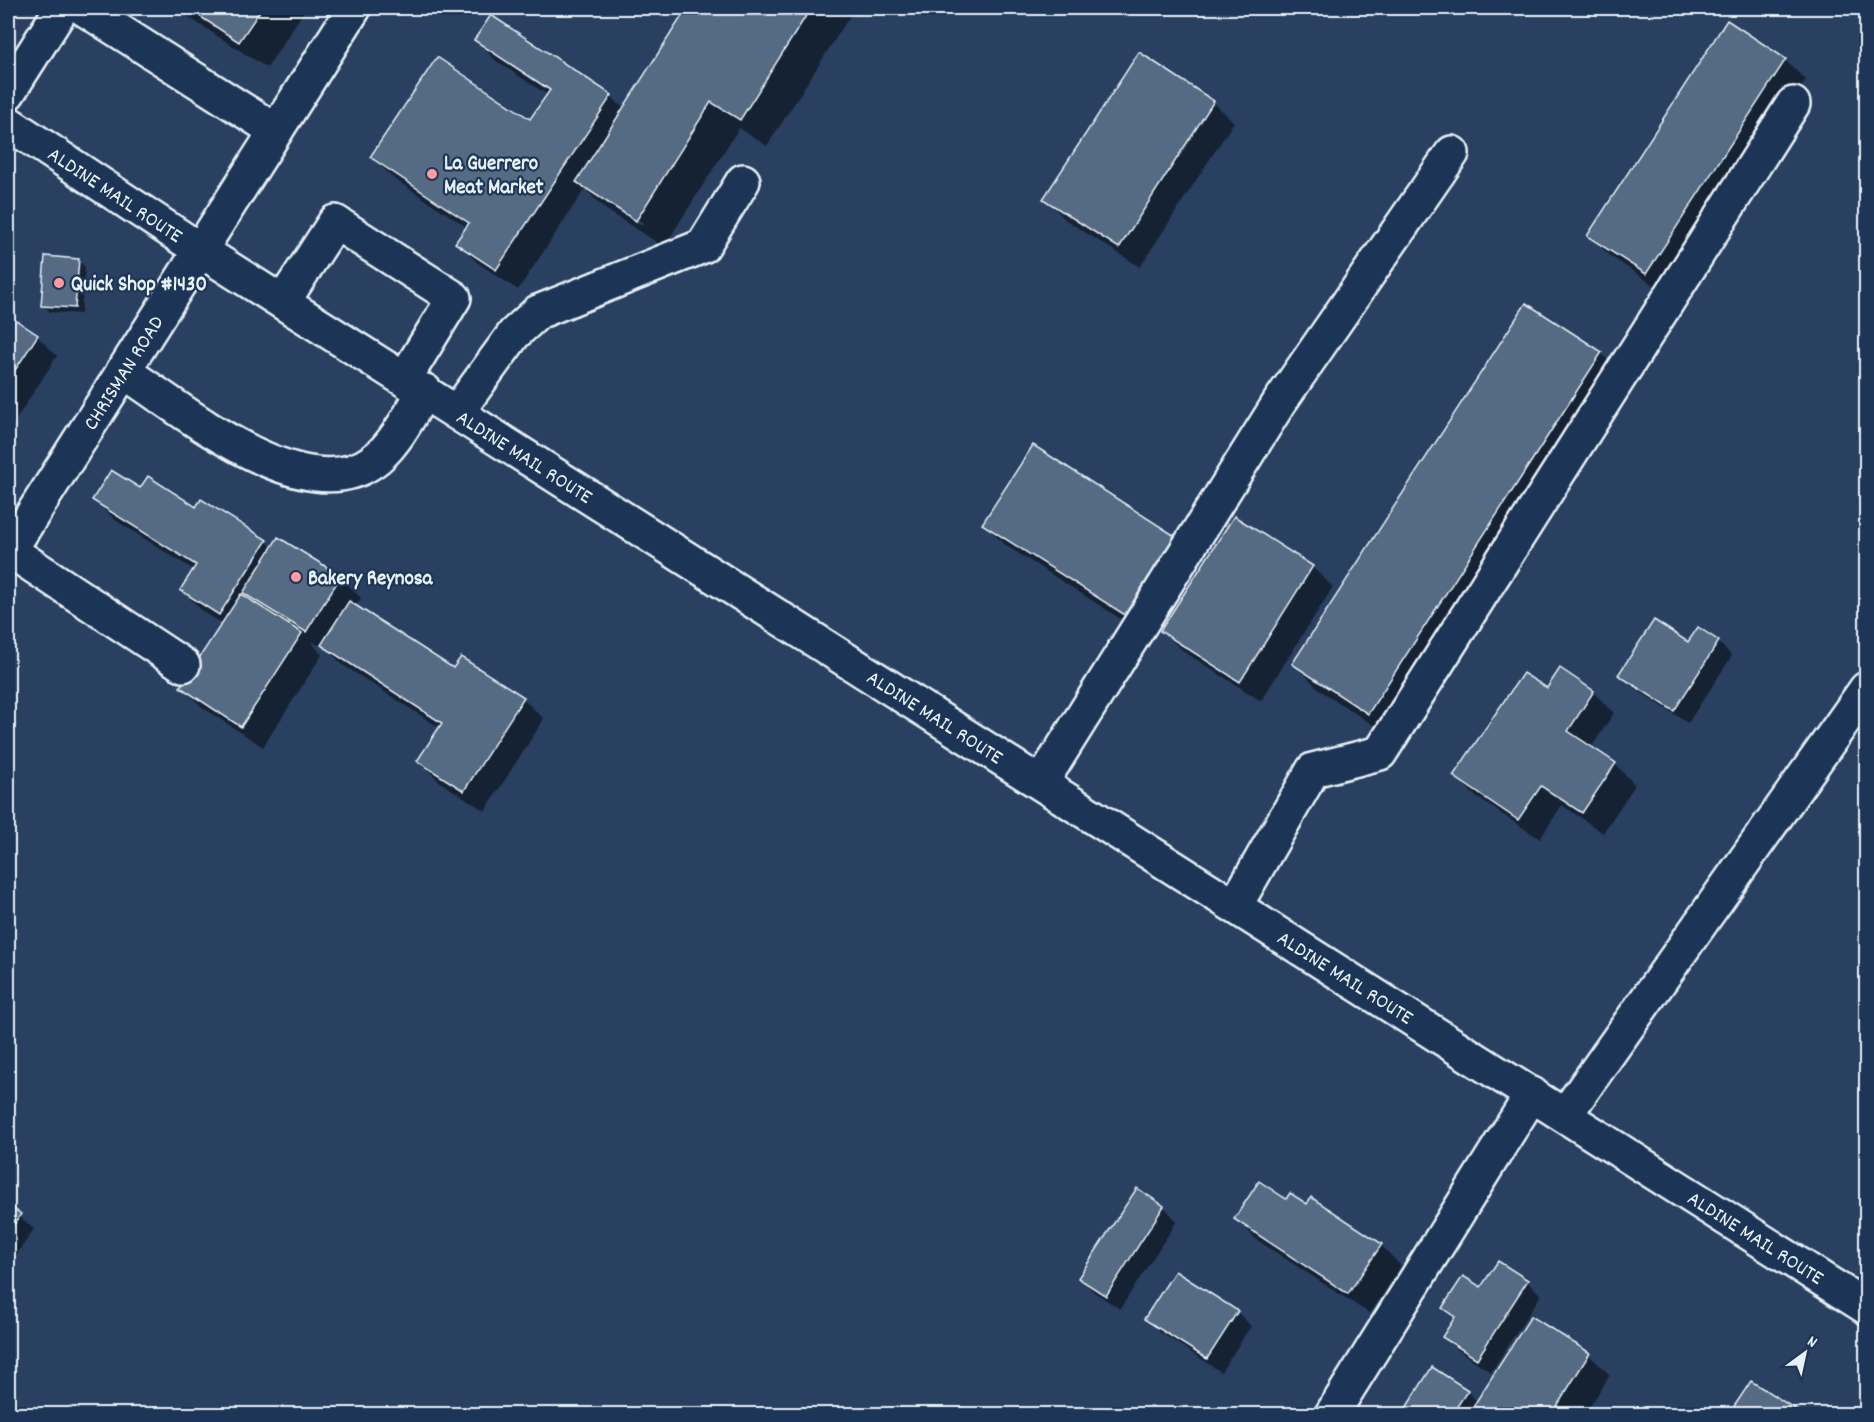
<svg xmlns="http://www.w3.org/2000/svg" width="1874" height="1422" viewBox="0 0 1874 1422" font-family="Dekko,sans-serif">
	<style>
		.shadow { fill: #0007; fill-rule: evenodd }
		.building { fill: #556a83; stroke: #e8f1f8; stroke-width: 1.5 }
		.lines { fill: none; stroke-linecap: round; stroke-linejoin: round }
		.minor-casing { stroke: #e8f1f8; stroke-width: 38 }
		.major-casing { stroke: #e8f1f8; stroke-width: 38 }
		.minor { stroke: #1d3557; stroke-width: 33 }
		.major { stroke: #1d3557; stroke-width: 33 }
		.poi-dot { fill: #ff9aa2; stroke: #1d3557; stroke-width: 2 }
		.labels { text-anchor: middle; stroke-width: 4.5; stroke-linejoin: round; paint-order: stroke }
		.poi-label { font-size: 21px; font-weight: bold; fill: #e8f1f8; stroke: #1d3557; text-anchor: start }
		.street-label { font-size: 21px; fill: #e8f1f8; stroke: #1d3557 }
	</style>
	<rect width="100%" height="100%" fill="#294061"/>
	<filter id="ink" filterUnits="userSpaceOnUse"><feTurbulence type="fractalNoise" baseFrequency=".0167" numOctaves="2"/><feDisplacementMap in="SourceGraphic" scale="12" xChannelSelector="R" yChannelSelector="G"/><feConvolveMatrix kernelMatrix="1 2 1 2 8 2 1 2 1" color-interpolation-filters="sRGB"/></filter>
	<g filter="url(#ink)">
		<g class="shadow">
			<path d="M 174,8 L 306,8 L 267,68 Z"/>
			<path d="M 688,8 L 855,8 L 767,146 L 739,128 L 664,247 L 605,209 L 585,189 L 518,290 L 478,263 L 457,243 L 467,227 L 393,178 L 372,157 L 530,121 L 548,95 L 496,61 L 476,40 L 491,17 L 611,96 L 624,109 ZM 607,200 L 643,223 L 642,226 L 607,204 Z"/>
			<path d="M 1785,60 L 1806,80 L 1667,294 L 1610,256 L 1589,236 Z"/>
			<path d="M 1213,102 L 1234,122 L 1140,267 L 1066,220 L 1045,199 Z"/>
			<path d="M 78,260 L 85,267 L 81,314 L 50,312 L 43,305 Z"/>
			<path d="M 8,317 L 37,336 L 57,356 L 8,432 Z"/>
			<path d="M 1601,353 L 1628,380 L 1396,740 L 1321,691 L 1294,664 Z"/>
			<path d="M 1033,447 L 1174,538 L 1195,558 L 1146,635 L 1005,545 L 984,524 Z"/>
			<path d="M 141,490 L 197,509 L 266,541 L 273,548 L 340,577 L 361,598 L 355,607 L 454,670 L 461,659 L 523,699 L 544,719 L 485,811 L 440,782 L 419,761 L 440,728 L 343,665 L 328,650 L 311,641 L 322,655 L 263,747 L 203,708 L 182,687 L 223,624 L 202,611 L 182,590 L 194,570 L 115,520 L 94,499 Z"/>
			<path d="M 1312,567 L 1333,587 L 1261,701 L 1183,651 L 1162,631 Z"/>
			<path d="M 1718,642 L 1732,656 L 1688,723 L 1634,688 L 1620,675 L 1689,644 Z"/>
			<path d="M 1561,670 L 1593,692 L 1614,713 L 1591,748 L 1615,764 L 1635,785 L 1603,833 L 1562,805 L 1540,839 L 1476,797 L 1455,776 L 1547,690 Z"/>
			<path d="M 1137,1190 L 1164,1207 L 1177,1221 L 1120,1309 L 1094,1292 L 1080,1278 Z"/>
			<path d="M 1287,1201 L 1381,1245 L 1401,1266 L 1370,1314 L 1257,1240 L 1236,1219 Z"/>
			<path d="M 8,1207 L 34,1229 L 11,1263 L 8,1261 Z"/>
			<path d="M 1176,1273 L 1237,1312 L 1251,1326 L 1221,1372 L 1160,1332 L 1146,1319 Z"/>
			<path d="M 1527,1281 L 1541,1295 L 1491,1372 L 1458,1350 L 1444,1337 L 1455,1320 L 1444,1308 L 1481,1290 Z"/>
			<path d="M 1532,1318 L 1589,1355 L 1610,1375 L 1585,1414 L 1481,1414 L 1477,1411 L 1474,1414 L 1404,1414 L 1433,1369 L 1467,1391 L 1478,1402 Z"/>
			<path d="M 1751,1383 L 1800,1414 L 1731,1414 Z"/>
		</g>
		<g class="building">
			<path d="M 187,8 L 262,8 L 239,42 Z"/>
			<path d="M 687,8 L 811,8 L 740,120 L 711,102 L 636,221 L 576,182 Z"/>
			<path d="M 491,15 L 612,95 L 496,270 L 455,243 L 469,223 L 370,157 L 437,57 L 530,119 L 550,90 L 474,40 Z"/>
			<path d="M 1727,20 L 1786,59 L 1646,274 L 1587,236 Z"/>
			<path d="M 1139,52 L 1214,101 L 1119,248 L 1043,199 Z"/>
			<path d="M 45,256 L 79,259 L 75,308 L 41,306 Z"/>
			<path d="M 1526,303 L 1602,352 L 1368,714 L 1292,664 Z"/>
			<path d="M 8,315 L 38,335 L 8,381 Z"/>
			<path d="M 1033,445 L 1175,536 L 1125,615 L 982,524 Z"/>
			<path d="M 111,470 L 140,488 L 148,476 L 196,507 L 201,499 L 267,540 L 219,615 L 180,590 L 196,565 L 92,500 Z"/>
			<path d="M 1234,516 L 1313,566 L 1240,682 L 1160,631 Z"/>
			<path d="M 278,537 L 341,576 L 306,632 L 243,593 Z"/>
			<path d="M 241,594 L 302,633 L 241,727 L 180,687 Z"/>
			<path d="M 349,601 L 453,668 L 461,657 L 524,697 L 464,791 L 417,761 L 442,723 L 321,645 Z"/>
			<path d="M 1654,620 L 1688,642 L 1698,627 L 1719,641 L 1674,711 L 1618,675 Z"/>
			<path d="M 1560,668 L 1594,691 L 1568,731 L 1616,763 L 1582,813 L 1541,786 L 1518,820 L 1453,776 L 1523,673 L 1547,688 Z"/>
			<path d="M 1259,1181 L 1286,1199 L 1290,1193 L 1307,1204 L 1311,1197 L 1382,1244 L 1348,1294 L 1234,1219 Z"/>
			<path d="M 1137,1188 L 1164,1206 L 1106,1296 L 1078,1278 Z"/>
			<path d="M 8,1205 L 21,1214 L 8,1234 Z"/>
			<path d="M 1498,1261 L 1528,1280 L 1477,1359 L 1442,1337 L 1455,1317 L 1442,1308 L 1463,1276 L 1481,1287 Z"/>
			<path d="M 1175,1271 L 1238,1311 L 1207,1359 L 1144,1319 Z"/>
			<path d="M 1531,1316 L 1590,1353 L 1552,1414 L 1482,1414 L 1472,1408 Z"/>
			<path d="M 1432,1367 L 1468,1390 L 1452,1414 L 1402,1414 Z"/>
			<path d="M 1751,1381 L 1803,1414 L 1729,1414 Z"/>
		</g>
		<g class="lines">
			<g class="minor-casing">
				<g id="minor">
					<path d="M 83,8 L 276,131"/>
					<path d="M 8,93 L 62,8"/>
					<path d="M 283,302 L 335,222 L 454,298 L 405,378"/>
					<path d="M 123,371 C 181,408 304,512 373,461 C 395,446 410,413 425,391"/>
					<path d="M 457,412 L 514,334 L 538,312 L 703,246 L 743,181"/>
					<path d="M 9,550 L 183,665"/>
					<path id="s1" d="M 8,553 L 354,8"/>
					<path d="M 1041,783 L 1279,403 L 1452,153"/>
					<path d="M 1235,906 L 1313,770 L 1380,753 L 1793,104"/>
					<path d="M 1565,1115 L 1866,689"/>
					<path d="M 1332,1414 L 1532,1094"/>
				</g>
			</g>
			<g class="major-casing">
				<g id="major">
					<path id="s2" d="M 8,123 L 200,250 L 1866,1307"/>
				</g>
			</g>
			<use href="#minor" class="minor"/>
			<use href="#major" class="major"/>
		</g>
	</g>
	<g class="poi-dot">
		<circle cx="432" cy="174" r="6"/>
		<circle cx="59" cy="283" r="6"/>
		<circle cx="296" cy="577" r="6"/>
	</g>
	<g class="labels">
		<g class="poi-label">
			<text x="444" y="169">La Guerrero<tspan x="444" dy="24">Meat Market</tspan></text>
			<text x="71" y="290">Quick Shop #1430</text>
			<text x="308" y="584">Bakery Reynosa</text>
		</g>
		<g class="street-label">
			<text dy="7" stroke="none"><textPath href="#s2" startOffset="129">ALDINE MAIL ROUTE</textPath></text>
			<text dy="7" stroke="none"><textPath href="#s1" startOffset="214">CHRISMAN ROAD</textPath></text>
			<text dy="7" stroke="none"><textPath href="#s2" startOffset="615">ALDINE MAIL ROUTE</textPath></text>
			<text dy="7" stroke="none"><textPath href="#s2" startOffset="1101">ALDINE MAIL ROUTE</textPath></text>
			<text dy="7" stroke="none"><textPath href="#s2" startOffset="1587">ALDINE MAIL ROUTE</textPath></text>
			<text dy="7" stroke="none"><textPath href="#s2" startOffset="2073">ALDINE MAIL ROUTE</textPath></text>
		</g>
	</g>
	<rect width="1874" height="1422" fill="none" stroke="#1d3557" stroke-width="30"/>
	<rect x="15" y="15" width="1844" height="1392" fill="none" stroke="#e8f1f8" stroke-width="2" filter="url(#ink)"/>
	<g transform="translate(1805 1353) rotate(33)" stroke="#1d3557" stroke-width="4.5" paint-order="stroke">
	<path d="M0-4.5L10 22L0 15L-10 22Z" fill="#e8f1f8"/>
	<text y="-9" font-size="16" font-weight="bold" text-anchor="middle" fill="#e8f1f8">N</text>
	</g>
</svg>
